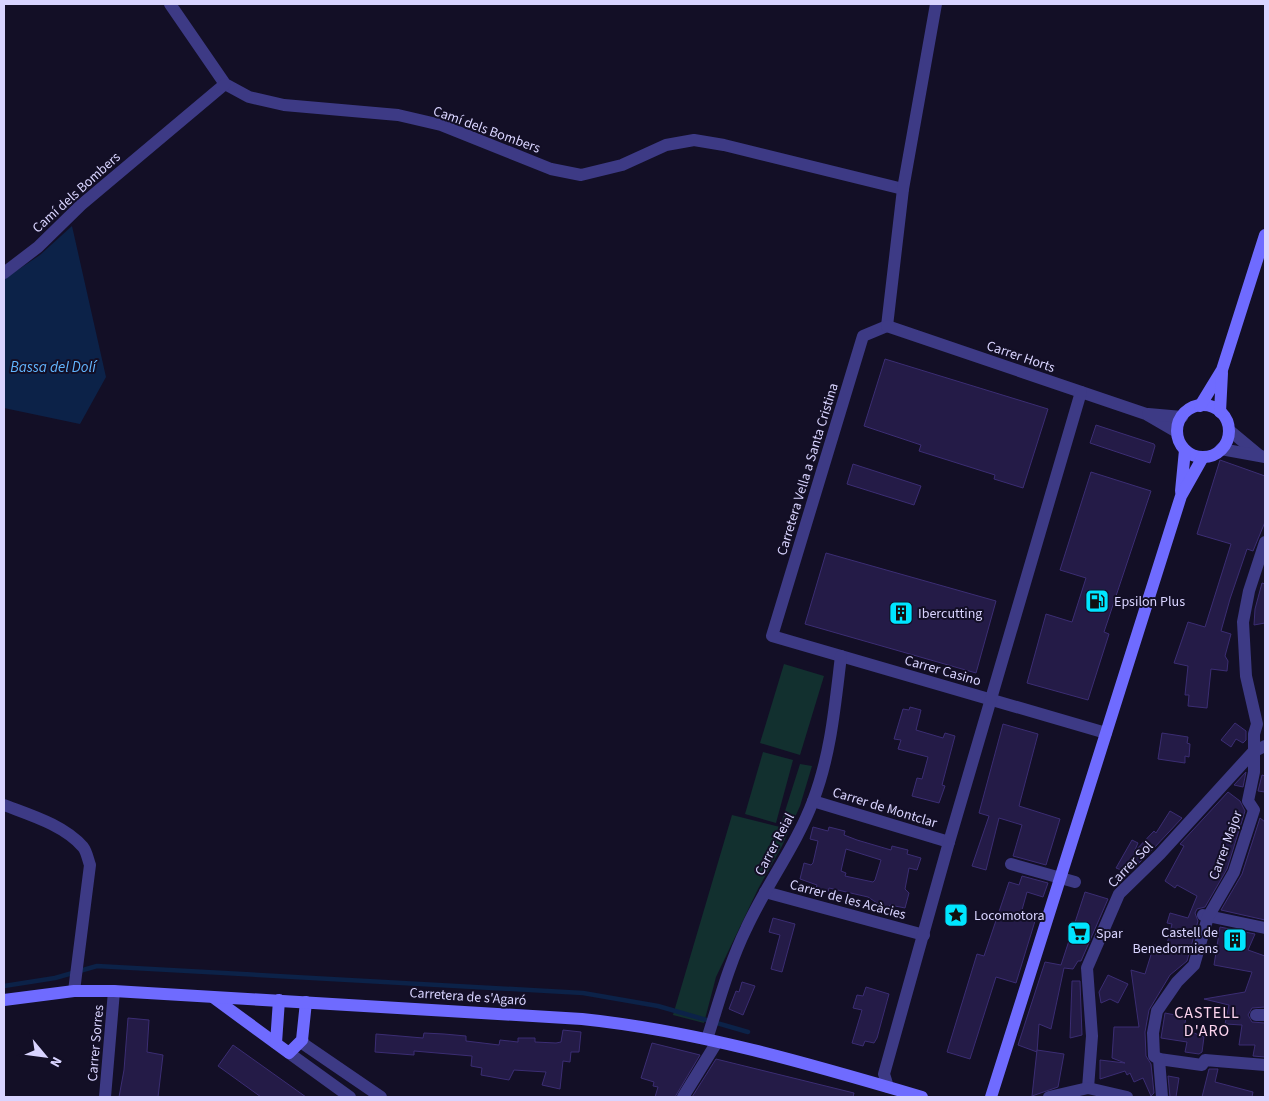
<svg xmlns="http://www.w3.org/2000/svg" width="1269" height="1101" viewBox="0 0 1269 1101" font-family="'Source Sans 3',sans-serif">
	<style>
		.green { fill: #12302f }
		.water { fill: #0c2248 }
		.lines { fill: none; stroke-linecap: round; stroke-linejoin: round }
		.stream { stroke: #0c2248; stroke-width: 4.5 }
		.building { fill: #241b47; stroke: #3b2d73; fill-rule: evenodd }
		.street { stroke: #3d3a85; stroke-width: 12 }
		.secondary { stroke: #6f6bff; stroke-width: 12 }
		.labels { text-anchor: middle; stroke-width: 4; stroke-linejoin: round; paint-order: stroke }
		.street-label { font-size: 14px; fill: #d9d4ff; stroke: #130f26 }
		.poi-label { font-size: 14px; fill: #d9d4ff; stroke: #130f26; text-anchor: start }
		.water-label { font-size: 15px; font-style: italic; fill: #62b6ff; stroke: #130f26 }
		.quarter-label { font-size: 16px; letter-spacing: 1px; fill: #ffd6f0; stroke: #130f26 }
	</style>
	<rect width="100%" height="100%" fill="#130f26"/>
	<g class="green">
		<path d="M 784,664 L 824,676 L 800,755 L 760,743 Z"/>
		<path d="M 763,752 L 793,760 L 776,823 L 745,814 Z"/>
		<path d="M 800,764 L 812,766 L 800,806 L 782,846 L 758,889 L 716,977 L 704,1023 L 673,1015 L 732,815 L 780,827 Z"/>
	</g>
	<path class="water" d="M 72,226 L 106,377 L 80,424 L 4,408 L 4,279 L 40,255 Z"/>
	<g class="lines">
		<path class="stream" d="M 4,986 L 55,978 L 97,966 L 583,993 L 658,1006 L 748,1032"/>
	</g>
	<g class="building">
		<path d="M 885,359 L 1048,409 L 1023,488 L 994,479 L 995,475 L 919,451 L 921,445 L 864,426 Z"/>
		<path d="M 1096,425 L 1154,444 L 1155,446 L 1150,463 L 1090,443 Z"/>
		<path d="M 1220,460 L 1265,476 L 1265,522 L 1253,551 L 1247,549 L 1230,599 L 1221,631 L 1231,634 L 1225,656 L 1228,661 L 1227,671 L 1211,669 L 1207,708 L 1188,706 L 1189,695 L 1185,695 L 1188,666 L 1174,663 L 1188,622 L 1205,627 L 1231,544 L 1197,534 Z"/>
		<path d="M 853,464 L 921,486 L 914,505 L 847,484 Z"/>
		<path d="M 1091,472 L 1151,491 L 1104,632 L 1109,634 L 1088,700 L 1027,683 L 1046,614 L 1072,622 L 1086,578 L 1060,570 Z"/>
		<path d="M 826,553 L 996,601 L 976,673 L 805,624 Z"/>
		<path d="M 1262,583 L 1265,584 L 1265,623 L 1254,625 L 1255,609 Z"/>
		<path d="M 910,707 L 921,710 L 916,730 L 943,738 L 945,733 L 955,736 L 942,785 L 945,786 L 939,803 L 912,796 L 917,778 L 922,779 L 928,757 L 898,749 L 901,740 L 894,739 L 903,709 L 909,710 Z"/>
		<path d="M 1235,723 L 1246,731 L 1246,740 L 1243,743 L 1236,739 L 1231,747 L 1221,740 Z"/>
		<path d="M 1003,724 L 1038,734 L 1019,806 L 1060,819 L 1046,865 L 1013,856 L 1022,825 L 999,818 L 986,870 L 972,866 L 989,816 L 979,813 Z"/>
		<path d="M 1162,733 L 1188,737 L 1187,743 L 1190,744 L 1189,757 L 1185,756 L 1185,763 L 1158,759 Z"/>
		<path d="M 1246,772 L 1243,787 L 1234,785 Z"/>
		<path d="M 1262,775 L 1265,776 L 1265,792 L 1258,791 Z"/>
		<path d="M 1228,792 L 1240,801 L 1245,811 L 1227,869 L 1205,907 L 1197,909 L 1195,913 L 1198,921 L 1187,961 L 1170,975 L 1149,1010 L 1145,1032 L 1146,1056 L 1151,1064 L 1154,1093 L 1151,1096 L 1143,1078 L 1134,1082 L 1130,1073 L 1127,1075 L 1125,1071 L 1100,1079 L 1100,1060 L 1125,1063 L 1112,1058 L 1114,1027 L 1139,1027 L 1131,970 L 1145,974 L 1154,945 L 1166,948 L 1172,924 L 1167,923 L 1170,913 L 1188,918 L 1197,896 L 1177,885 L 1175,888 L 1165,881 L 1184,846 L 1180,844 Z"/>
		<path d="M 1170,811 L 1182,818 L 1154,848 L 1133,869 L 1128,866 L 1126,872 L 1116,868 L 1132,840 L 1138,843 L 1134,852 L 1154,831 L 1156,833 Z"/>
		<path d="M 1260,818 L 1265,822 L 1265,920 L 1221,910 L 1242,874 Z"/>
		<path d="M 813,827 L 828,831 L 829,827 L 845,831 L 844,835 L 857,840 L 891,850 L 892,846 L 908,850 L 907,854 L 921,858 L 917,870 L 909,868 L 905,889 L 909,893 L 905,908 L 890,905 L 889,908 L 883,907 L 868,897 L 829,888 L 828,892 L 816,888 L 817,885 L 800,879 L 804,863 L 811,865 L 813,863 L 818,841 L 810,839 ZM 846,849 L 881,860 L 875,880 L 873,882 L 845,876 L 846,873 L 841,871 Z"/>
		<path d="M 1022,876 L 1048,883 L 1043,897 L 1027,892 L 1020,917 L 1035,921 L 1016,983 L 996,977 L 970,1059 L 947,1052 L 977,954 L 984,956 L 1009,882 L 1019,885 Z"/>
		<path d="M 1085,892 L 1108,899 L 1081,961 L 1078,961 L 1073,969 L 1064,968 L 1051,1029 L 1039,1024 L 1037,1052 L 1018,1045 L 1045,962 L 1061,965 Z"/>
		<path d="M 773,918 L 795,924 L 782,972 L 771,969 L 780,935 L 769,932 Z"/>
		<path d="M 1220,927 L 1255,934 L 1248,950 L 1265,956 L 1265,1007 L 1252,1008 L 1248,1015 L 1252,1022 L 1265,1023 L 1265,1057 L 1253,1056 L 1255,1045 L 1239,1045 L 1242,1025 L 1225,1024 L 1229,1005 L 1204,999 L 1245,992 L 1252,972 L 1214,965 Z"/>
		<path d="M 1108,975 L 1128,984 L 1118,1003 L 1110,999 L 1101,1003 L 1099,992 Z"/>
		<path d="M 1072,981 L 1080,981 L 1082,1035 L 1070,1038 Z"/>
		<path d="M 742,982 L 755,986 L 743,1015 L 729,1009 L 736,991 L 739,992 Z"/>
		<path d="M 866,987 L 889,994 L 877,1038 L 874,1043 L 865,1041 L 863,1046 L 852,1043 L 862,1010 L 853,1008 L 857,995 L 863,996 Z"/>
		<path d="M 1165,1013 L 1186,1017 L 1184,1029 L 1204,1037 L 1202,1052 L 1199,1054 L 1185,1052 L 1187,1042 L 1161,1038 Z"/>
		<path d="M 128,1018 L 149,1020 L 147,1052 L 163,1055 L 158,1097 L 119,1097 L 124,1070 Z"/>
		<path d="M 563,1030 L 581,1032 L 579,1052 L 571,1052 L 570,1062 L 563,1061 L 560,1089 L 542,1085 L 546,1072 L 514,1070 L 509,1080 L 481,1075 L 482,1068 L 471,1066 L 472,1056 L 414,1051 L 414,1055 L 375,1052 L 376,1034 L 423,1038 L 424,1033 L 444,1034 L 466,1036 L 466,1041 L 499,1045 L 500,1040 L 518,1042 L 518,1038 L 535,1038 L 535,1042 L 556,1043 L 561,1042 Z"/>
		<path d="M 652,1043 L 700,1055 L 675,1097 L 655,1097 L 658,1087 L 653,1086 L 654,1082 L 641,1078 Z"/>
		<path d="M 233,1045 L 306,1097 L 261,1097 L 218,1066 Z"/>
		<path d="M 1037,1050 L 1064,1054 L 1058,1087 L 1032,1096 Z"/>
		<path d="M 716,1059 L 854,1093 L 853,1097 L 692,1097 Z"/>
		<path d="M 1209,1069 L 1218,1069 L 1215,1082 L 1253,1092 L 1252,1097 L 1202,1097 Z"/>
		<path d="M 1168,1076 L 1179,1078 L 1176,1097 L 1170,1097 Z"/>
	</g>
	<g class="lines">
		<g class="street">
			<path d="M 170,4 L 225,84 L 249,97 L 284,105 L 398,115 L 441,125 L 551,169 L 581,175 L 622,165 L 666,145 L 694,140 L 724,145 L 903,189"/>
			<path d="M 4,273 L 38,247 L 81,205 L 225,84"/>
			<path d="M 887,326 L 863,336 L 772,636 L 1106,733"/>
			<path d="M 887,326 L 903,189 L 936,4"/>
			<path d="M 887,326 L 1146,414 L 1177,432"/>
			<path d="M 1148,414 L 1182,417"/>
			<path d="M 1229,430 L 1259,455"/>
			<path d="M 1221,449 L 1265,457"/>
			<path d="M 813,801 L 949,842"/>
			<path d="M 4,805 C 30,815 64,825 83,847 C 87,852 88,860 90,865 L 74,991"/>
			<path d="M 1011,864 L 1075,882"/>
			<path d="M 765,892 L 924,935"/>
			<path d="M 1203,915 L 1265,928"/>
			<path d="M 1256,1015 L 1265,1015"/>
			<path d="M 707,1039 C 719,1002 729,964 746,929 C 766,885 796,846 813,801 C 831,754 835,705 841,656"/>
			<path d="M 302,1040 L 305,1045 L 381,1097"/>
			<path d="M 289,1053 L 350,1097"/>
			<path d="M 1159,1059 L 1202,1065 L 1205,1060 L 1265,1065"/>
			<path d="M 888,1087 L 884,1074 L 949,842 L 1081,392"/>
			<path d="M 1088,1088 L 1092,1036 L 1087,968 L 1119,894 L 1160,854 L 1253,752 L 1265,746"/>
			<path d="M 105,1097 L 114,991"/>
			<path d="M 683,1097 L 717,1042"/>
			<path d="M 1049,1097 L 1088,1088 L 1127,1097"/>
			<path d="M 1162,1097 L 1159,1059 L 1154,1056 L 1153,1033 L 1157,1011 L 1177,982 L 1194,965 L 1208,917 L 1234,872 L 1254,810 L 1248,801 L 1254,772 L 1254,734 L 1257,724 L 1246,676 L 1243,622 L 1249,591 L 1265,542"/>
		</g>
		<g class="secondary">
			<circle cx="1203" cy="431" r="26"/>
			<path d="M 1200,406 L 1222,370 L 1265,235"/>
			<path d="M 1220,412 L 1222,373"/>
			<path d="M 1181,491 L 1185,450"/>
			<path d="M 214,998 L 289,1053 L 302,1040 L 306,1002"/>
			<path d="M 4,1000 L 74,991 L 114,991 L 582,1019 C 698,1031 810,1064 922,1097"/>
			<path d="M 276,1043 L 279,1000"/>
			<path d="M 991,1097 L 1181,496 L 1203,457"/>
		</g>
	</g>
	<defs>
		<g id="fuel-square" transform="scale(1.25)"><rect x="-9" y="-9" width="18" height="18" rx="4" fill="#00e5ff" stroke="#130f26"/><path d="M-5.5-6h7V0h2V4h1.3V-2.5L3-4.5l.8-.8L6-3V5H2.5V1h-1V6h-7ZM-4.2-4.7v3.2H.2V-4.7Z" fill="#111"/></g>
		<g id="building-square" transform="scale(1.25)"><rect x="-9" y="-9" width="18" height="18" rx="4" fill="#00e5ff" stroke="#130f26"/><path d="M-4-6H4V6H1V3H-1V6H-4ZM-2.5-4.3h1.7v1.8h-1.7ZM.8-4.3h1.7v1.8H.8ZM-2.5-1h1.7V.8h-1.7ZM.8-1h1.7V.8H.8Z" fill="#111"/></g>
		<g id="sight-square" transform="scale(1.25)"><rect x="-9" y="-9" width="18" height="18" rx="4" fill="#00e5ff" stroke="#130f26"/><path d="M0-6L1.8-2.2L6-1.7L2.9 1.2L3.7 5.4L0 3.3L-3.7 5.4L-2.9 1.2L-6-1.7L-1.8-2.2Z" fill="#111"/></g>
		<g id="supermarket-square" transform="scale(1.25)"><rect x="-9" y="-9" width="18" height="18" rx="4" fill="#00e5ff" stroke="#130f26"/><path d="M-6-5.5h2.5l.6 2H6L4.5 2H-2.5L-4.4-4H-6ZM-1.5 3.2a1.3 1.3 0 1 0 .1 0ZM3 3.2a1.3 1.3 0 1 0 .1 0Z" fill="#111"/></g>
	</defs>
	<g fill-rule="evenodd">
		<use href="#fuel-square" x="1097" y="601"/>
		<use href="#building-square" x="901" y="613"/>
		<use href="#sight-square" x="956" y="915"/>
		<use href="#supermarket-square" x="1079" y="933"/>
		<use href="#building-square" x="1235" y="940"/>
	</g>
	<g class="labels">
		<g class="street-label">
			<text transform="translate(487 129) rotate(20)" y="5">Camí dels Bombers</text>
			<text transform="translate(76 192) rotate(-42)" y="5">Camí dels Bombers</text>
			<text transform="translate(1021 356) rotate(19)" y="5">Carrer Horts</text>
			<text transform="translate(807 469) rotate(-73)" y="5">Carretera Vella a Santa Cristina</text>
			<text transform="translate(943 670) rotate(16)" y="5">Carrer Casino</text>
			<text transform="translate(885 807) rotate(17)" y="5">Carrer de Montclar</text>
			<text transform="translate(774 844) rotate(-62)" y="5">Carrer Reial</text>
			<text transform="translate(1225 845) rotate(-70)" y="5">Carrer Major</text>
			<text transform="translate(1130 864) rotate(-46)" y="5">Carrer Sol</text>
			<text transform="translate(848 899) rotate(15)" y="5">Carrer de les Acàcies</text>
			<text transform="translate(468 996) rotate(4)" y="5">Carretera de s'Agaró</text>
			<text transform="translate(95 1043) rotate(-85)" y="5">Carrer Sorres</text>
		</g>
		<g class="poi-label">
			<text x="1114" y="606">Epsilon Plus</text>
			<text x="918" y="618">Ibercutting</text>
			<text x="974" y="920">Locomotora</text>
			<text x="1218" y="937" text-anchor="end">Castell de<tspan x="1218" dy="16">Benedormiens</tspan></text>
			<text x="1096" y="938">Spar</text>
		</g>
		<g class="water-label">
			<text x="53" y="372">Bassa del Dolí</text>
		</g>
		<g class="quarter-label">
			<text x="1207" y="1018">CASTELL<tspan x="1207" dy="18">D'ARO</tspan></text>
		</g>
	</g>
	<rect width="1269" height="1101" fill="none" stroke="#d9d4ff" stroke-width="10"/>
	<g transform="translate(45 1056) rotate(119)" stroke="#130f26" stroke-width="4" paint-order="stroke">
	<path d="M0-4L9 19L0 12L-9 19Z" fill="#d9d4ff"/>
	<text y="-8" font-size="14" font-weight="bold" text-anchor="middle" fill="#d9d4ff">N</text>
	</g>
</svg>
